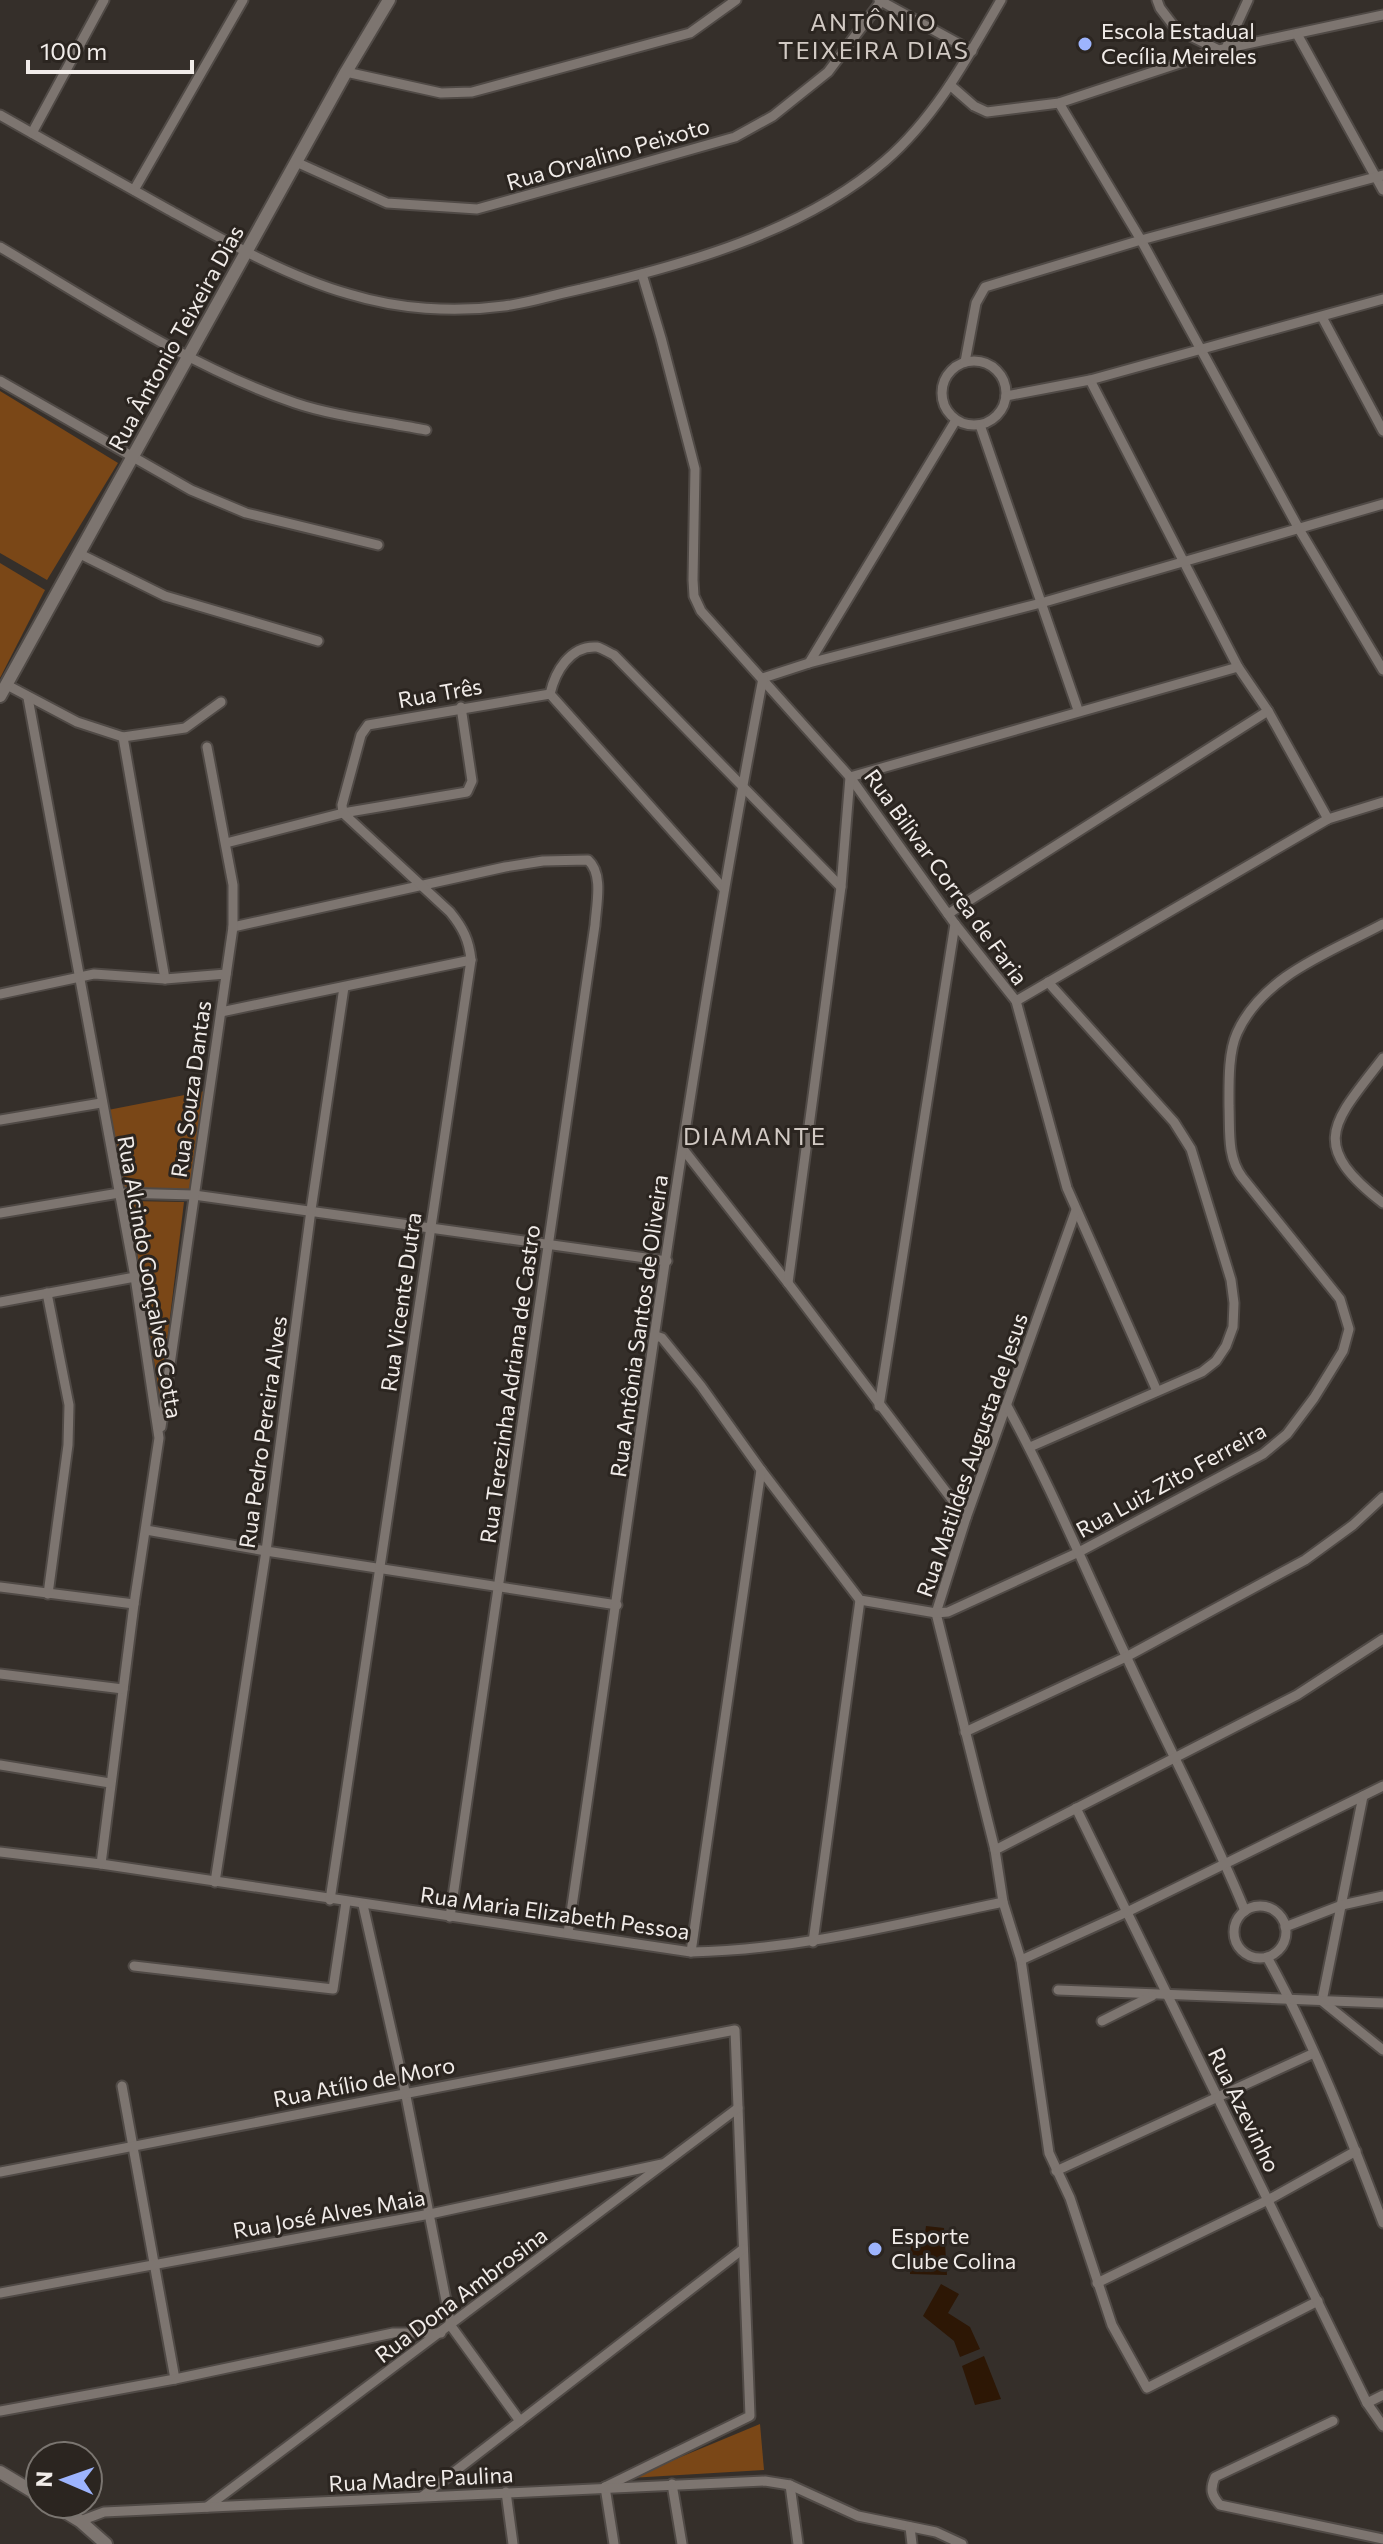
<svg xmlns="http://www.w3.org/2000/svg" width="1383" height="2544" viewBox="0 0 1383 2544" font-family="Commissioner,sans-serif">
	<style>
		.green { fill: #7a4717 }
		.water { fill: #2d1705 }
		.lines { fill: none; stroke-linecap: round; stroke-linejoin: round }
		.street-casing { stroke: #504a46; stroke-width: 13 }
		.secondary-casing { stroke: #504a46; stroke-width: 16 }
		.street { stroke: #7d7570; stroke-width: 9 }
		.secondary { stroke: #7d7570; stroke-width: 12 }
		.poi-dot { fill: #9db4fd; stroke: #2b2520; stroke-width: 3 }
		.labels { text-anchor: middle; stroke-width: 6; stroke-linejoin: round; paint-order: stroke }
		.poi-label { font-size: 22px; fill: #f1ece9; stroke: #2b2520; text-anchor: start }
		.street-label { font-size: 22px; fill: #f1ece9; stroke: #2b2520 }
		.neighbourhood-label { font-size: 24px; letter-spacing: 2px; fill: #d2cac4; stroke: #2b2520 }
	</style>
	<rect width="100%" height="100%" fill="#352f2a"/>
	<g class="green">
		<path d="M 0,391 L 118,463 L 47,580 L 0,553 Z"/>
		<path d="M 0,563 L 45,590 L 0,678 Z"/>
		<path d="M 205,1091 L 191,1190 L 122,1188 L 108,1110 Z"/>
		<path d="M 129,1201 L 184,1202 L 160,1399 Z"/>
		<path d="M 760,2424 L 764,2470 L 630,2478 Z"/>
	</g>
	<g class="water">
		<path d="M 926,2226 L 944,2228 L 947,2275 L 910,2274 L 911,2240 L 924,2240 Z"/>
		<path d="M 941,2284 L 959,2294 L 948,2313 L 970,2327 L 980,2349 L 960,2357 L 954,2341 L 923,2316 Z"/>
		<path d="M 984,2356 L 1001,2399 L 975,2405 L 962,2366 Z"/>
	</g>
	<g class="lines">
		<g class="street-casing">
			<g id="street">
				<path d="M 879,0 L 972,51"/>
				<path d="M 1157,0 L 1160,8 L 1176,29 L 1219,50 L 1383,15"/>
				<path d="M 1297,34 L 1383,190"/>
				<path d="M 1226,48 L 1248,0"/>
				<path d="M 346,72 L 441,93 L 472,92 L 690,33 L 736,0"/>
				<path d="M 950,85 L 974,106 L 987,112 L 1059,103 L 1219,50"/>
				<path d="M 1059,103 L 1141,240 L 1299,529 L 1383,670"/>
				<path d="M 0,115 C 56,147 112,178 169,210 C 225,241 286,276 349,294 C 398,309 453,313 504,306 C 530,303 556,294 581,289 C 684,265 803,232 885,161 C 935,118 968,57 1001,0"/>
				<path d="M 32,133 L 104,0"/>
				<path d="M 296,162 L 387,203 L 477,209 L 615,171 L 735,137 L 773,116 L 828,72 L 882,0"/>
				<path d="M 134,190 L 243,0"/>
				<path d="M 0,247 C 95,303 190,367 295,403 C 333,416 386,422 426,430"/>
				<path d="M 642,274 L 661,338 L 695,469 L 693,580 L 694,596 L 701,611 L 850,777 L 955,924 L 1016,1001 L 1067,1188 L 1157,1391"/>
				<path d="M 1322,317 L 1383,431"/>
				<circle cx="974" cy="393" r="32"/>
				<path d="M 965,362 L 976,303 L 985,287 L 1141,240 L 1383,175"/>
				<path d="M 1090,380 L 1238,667 L 1268,711 L 1328,819"/>
				<path d="M 0,381 L 191,490 L 246,513 L 378,545"/>
				<path d="M 1006,396 L 1090,380 L 1383,299"/>
				<path d="M 980,425 L 1078,710"/>
				<path d="M 80,554 L 165,596 L 318,641"/>
				<path d="M 809,663 L 956,420"/>
				<path d="M 763,678 L 809,663 L 1041,603 L 1383,504"/>
				<path d="M 7,685 L 77,722 L 123,737 L 185,728 L 221,702"/>
				<path d="M 550,694 C 555,672 570,645 597,647 C 602,648 609,653 614,655 L 841,887"/>
				<path d="M 550,694 L 724,889"/>
				<path d="M 28,698 L 135,1277 L 159,1438 L 134,1604 L 101,1864"/>
				<path d="M 123,737 L 165,979"/>
				<path d="M 226,843 L 343,813 L 467,792 L 472,781 L 461,707"/>
				<path d="M 948,914 L 1268,711"/>
				<path d="M 233,927 L 505,867 L 543,861 L 588,860 C 604,874 596,906 595,925 L 450,1917"/>
				<path d="M 0,994 L 94,974 L 165,979 L 226,974"/>
				<path d="M 1016,1001 L 1328,819 L 1383,802"/>
				<path d="M 221,1012 L 471,960"/>
				<path d="M 1383,1058 C 1333,1123 1307,1144 1383,1203"/>
				<path d="M 0,1120 L 101,1103"/>
				<path d="M 683,1149 L 788,1283 L 966,1518"/>
				<path d="M 1076,1210 L 966,1518 L 936,1613 L 995,1850 L 1003,1902 L 1021,1960 L 1049,2153 L 1070,2198 L 1112,2325 L 1147,2388 L 1318,2301"/>
				<path d="M 0,1213 L 119,1193 L 194,1195 L 667,1261"/>
				<path d="M 788,1283 L 841,887 L 850,777 L 1238,667"/>
				<path d="M 47,1293 L 69,1405 L 68,1445 L 48,1594"/>
				<path d="M 0,1302 L 135,1277"/>
				<path d="M 656,1336 L 662,1338 L 701,1386 L 761,1470 L 860,1600 L 936,1613 L 948,1612 L 1079,1552 L 1263,1454 L 1287,1434 L 1314,1398 L 1343,1351 L 1349,1329 L 1340,1299 L 1242,1177 C 1227,1157 1230,1131 1229,1106 C 1229,1084 1228,1053 1237,1033 C 1263,975 1331,952 1383,924"/>
				<path d="M 879,1406 L 955,924"/>
				<path d="M 1007,1406 C 1052,1488 1087,1574 1127,1658 C 1166,1743 1210,1825 1245,1911"/>
				<path d="M 161,1427 L 233,927 L 233,885 L 207,747"/>
				<path d="M 1030,1447 L 1202,1372 L 1216,1361 L 1226,1346 L 1233,1327 L 1234,1303 L 1231,1280 L 1191,1149 L 1174,1122 L 1048,982"/>
				<path d="M 146,1530 L 266,1551 L 617,1605"/>
				<path d="M 0,1587 L 134,1604"/>
				<path d="M 0,1674 L 123,1689"/>
				<path d="M 965,1732 L 1126,1657 L 1305,1560 L 1353,1525 L 1383,1497"/>
				<path d="M 0,1765 L 110,1783"/>
				<path d="M 1363,1796 L 1322,2001 L 1383,2050"/>
				<path d="M 1076,1808 L 1367,2403 L 1383,2426"/>
				<path d="M 995,1850 L 1297,1695 L 1383,1639"/>
				<path d="M 0,1852 L 101,1864 L 691,1952 C 797,1950 899,1924 1003,1902"/>
				<path d="M 215,1882 L 266,1551 L 311,1210 L 344,987"/>
				<path d="M 330,1900 L 471,960 C 469,940 463,928 450,912 L 343,813 L 342,805 L 361,735 L 368,725 L 550,694"/>
				<path d="M 363,1905 L 405,2091 L 451,2326 L 520,2421"/>
				<circle cx="1260" cy="1932" r="26"/>
				<path d="M 1285,1927 L 1342,1905 L 1383,1896"/>
				<path d="M 568,1933 C 630,1515 683,1094 763,678"/>
				<path d="M 813,1942 L 860,1600"/>
				<path d="M 691,1952 L 761,1470"/>
				<path d="M 1267,1957 C 1314,2042 1349,2133 1383,2223"/>
				<path d="M 1021,1960 L 1127,1912 L 1383,1786"/>
				<path d="M 134,1966 L 333,1989 L 346,1902"/>
				<path d="M 1058,1990 L 1383,2003"/>
				<path d="M 1102,2021 L 1152,1996"/>
				<path d="M 122,2086 L 175,2379"/>
				<path d="M 1056,2171 L 1314,2053"/>
				<path d="M 0,2172 L 735,2030 L 750,2416 L 605,2487"/>
				<path d="M 1097,2283 L 1268,2200 L 1356,2151"/>
				<path d="M 0,2293 L 430,2214 L 662,2164"/>
				<path d="M 1367,2403 L 1383,2395"/>
				<path d="M 0,2411 L 175,2379 L 393,2333 L 441,2333"/>
				<path d="M 1333,2421 L 1215,2477 C 1210,2489 1211,2495 1220,2505 L 1383,2539"/>
				<path d="M 672,2484 L 682,2544"/>
				<path d="M 790,2485 L 798,2544"/>
				<path d="M 605,2487 L 614,2544"/>
				<path d="M 506,2492 L 513,2544"/>
				<path d="M 423,2496 L 743,2249"/>
				<path d="M 207,2507 L 738,2108"/>
				<path d="M 80,2521 L 104,2512 L 765,2481 L 790,2485 L 858,2516 L 936,2532 L 962,2544"/>
				<path d="M 910,2527 L 912,2544"/>
			</g>
		</g>
		<g class="secondary-casing">
			<g id="secondary">
				<path d="M 0,696 L 346,72 L 389,0"/>
				<path d="M 0,2472 L 40,2496"/>
				<path d="M 52,2504 L 80,2521 L 106,2544"/>
			</g>
		</g>
		<use href="#street" class="street"/>
		<use href="#secondary" class="secondary"/>
	</g>
	<g class="poi-dot">
		<circle cx="1085" cy="44" r="8"/>
		<circle cx="875" cy="2249" r="8"/>
	</g>
	<g class="labels">
		<g class="poi-label">
			<text x="1101" y="39">Escola Estadual<tspan x="1101" dy="25">Cecília Meireles</tspan></text>
			<text x="891" y="2244">Esporte<tspan x="891" dy="25">Clube Colina</tspan></text>
		</g>
		<g class="street-label">
			<text transform="translate(608 154) rotate(-16)" y="8">Rua Orvalino Peixoto</text>
			<text transform="translate(176 338) rotate(-61)" y="8">Rua Ântonio Teixeira Dias</text>
			<text transform="translate(440 693) rotate(-10)" y="8">Rua Três</text>
			<text transform="translate(946 877) rotate(54)" y="8">Rua Bilivar Correa de Faria</text>
			<text transform="translate(191 1089) rotate(-82)" y="8">Rua Souza Dantas</text>
			<text transform="translate(150 1277) rotate(80)" y="8">Rua Alcindo Gonçalves Cotta</text>
			<text transform="translate(401 1302) rotate(-82)" y="8">Rua Vicente Dutra</text>
			<text transform="translate(639 1326) rotate(-82)" y="8">Rua Antônia Santos de Oliveira</text>
			<text transform="translate(510 1384) rotate(-82)" y="8">Rua Terezinha Adriana de Castro</text>
			<text transform="translate(263 1432) rotate(-82)" y="8">Rua Pedro Pereira Alves</text>
			<text transform="translate(972 1455) rotate(-71)" y="8">Rua Matildes Augusta de Jesus</text>
			<text transform="translate(1171 1480) rotate(-29)" y="8">Rua Luiz Zito Ferreira</text>
			<text transform="translate(555 1913) rotate(8)" y="8">Rua Maria Elizabeth Pessoa</text>
			<text transform="translate(364 2082) rotate(-11)" y="8">Rua Atílio de Moro</text>
			<text transform="translate(1244 2110) rotate(64)" y="8">Rua Azevinho</text>
			<text transform="translate(329 2214) rotate(-10)" y="8">Rua José Alves Maia</text>
			<text transform="translate(461 2295) rotate(-37)" y="8">Rua Dona Ambrosina</text>
			<text transform="translate(421 2479) rotate(-3)" y="8">Rua Madre Paulina</text>
		</g>
		<g class="neighbourhood-label">
			<text x="874" y="31">ANTÔNIO<tspan x="874" dy="28">TEIXEIRA DIAS</tspan></text>
			<text x="755" y="1145">DIAMANTE</text>
		</g>
	</g>
	<g transform="translate(64 2480) rotate(272)"><circle r="38" fill="#2b2520" stroke="#7a7570" stroke-width="2"/>
	<path d="M0-6L14 30L0 20L-14 30Z" fill="#9db4fd"/>
	<text y="-12" font-size="22" font-weight="bold" text-anchor="middle" fill="#f1ece9">N</text>
	</g>
	<path d="M28 60v12h164v-12" fill="none" stroke="#f1ece9" stroke-width="4"/>
	<text x="40" y="60" font-size="24" fill="#f1ece9" stroke="#2b2520" stroke-width="6" paint-order="stroke">100 m</text>
</svg>
